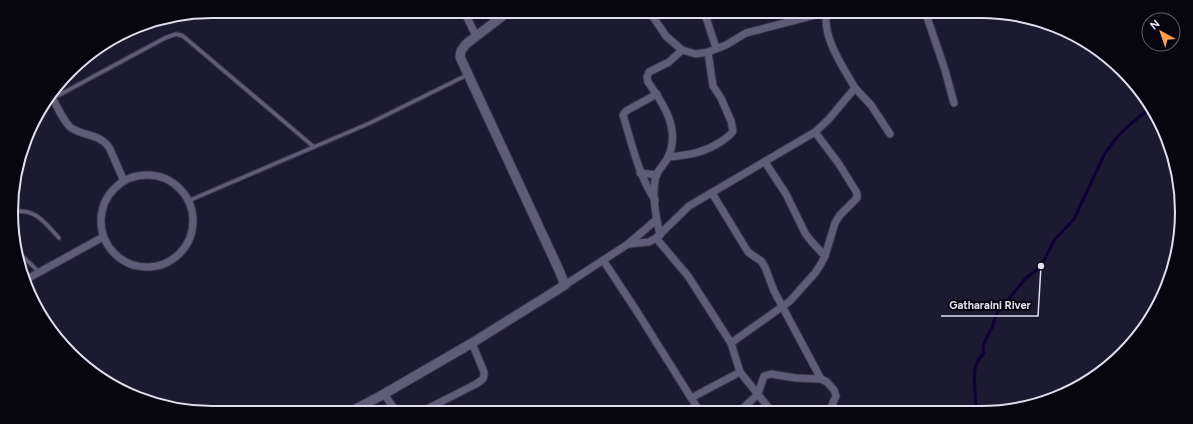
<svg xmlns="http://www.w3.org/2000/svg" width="1193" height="424" viewBox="0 0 1193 424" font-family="Figtree,sans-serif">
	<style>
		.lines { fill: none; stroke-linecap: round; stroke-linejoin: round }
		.stream { stroke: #100034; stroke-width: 3 }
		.service-casing { stroke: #373447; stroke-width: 5.5 }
		.minor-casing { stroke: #373447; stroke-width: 9 }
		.tertiary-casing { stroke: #373447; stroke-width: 11 }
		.service { stroke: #5e5c77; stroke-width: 3.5 }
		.minor { stroke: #5e5c77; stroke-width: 7 }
		.tertiary { stroke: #5e5c77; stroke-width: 9 }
		.rim { fill: none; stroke: #e0dfef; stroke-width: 2 }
		.leader { fill: none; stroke: #e0dfef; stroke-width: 1.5 }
		.callout-dot { fill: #e0dfef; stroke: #070610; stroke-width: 1.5 }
		.callout-label { font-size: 11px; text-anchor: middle; font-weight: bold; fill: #e0dfef; stroke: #070610; stroke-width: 4; stroke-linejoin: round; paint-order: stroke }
	</style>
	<rect width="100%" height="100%" fill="#1c1a30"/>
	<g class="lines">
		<path class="stream" d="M 975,411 C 977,397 973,383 975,370 C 975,363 980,358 984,353 L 983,346 L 986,339 L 992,328 L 996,315 L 1025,279 L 1041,266 L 1055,239 L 1074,219 L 1105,153 L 1118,136 L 1132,123 L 1151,107"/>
		<g class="service-casing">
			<g id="service">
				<path d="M 48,101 L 165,38 L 176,34 L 183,36 L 314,147"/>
				<path d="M 188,201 L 370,123 L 467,75"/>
				<path d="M 14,212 C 35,207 47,225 59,238"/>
				<path d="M 17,251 L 39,272"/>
			</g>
		</g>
		<g class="minor-casing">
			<g id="minor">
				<path d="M 464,11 L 476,36"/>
				<path d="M 649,11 L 666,36 L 682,50 L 696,54 L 708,52 L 726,45 L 746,33 L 827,12"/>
				<path d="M 704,11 L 716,48"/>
				<path d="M 925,11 L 945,70 L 954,103"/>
				<path d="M 855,88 L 871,105 L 890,134"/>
				<path d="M 52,97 C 57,106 62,119 70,127 C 83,137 97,132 109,147 L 124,181"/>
				<path d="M 668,157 C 689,155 704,153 722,141 C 726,138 731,135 733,131 L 731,121 L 721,98 L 713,86 L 708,52"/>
				<path d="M 765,162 L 786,194 L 805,233 L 811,241 L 825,256"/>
				<path d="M 640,173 L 657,175"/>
				<circle cx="147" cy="221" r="46"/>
				<path d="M 712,193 L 748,252 L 761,261 L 765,267 L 774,291 L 821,379"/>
				<path d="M 655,200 C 638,174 632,144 623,115 L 626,111 L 657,94"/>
				<path d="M 660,235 C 656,218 651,193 656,176 C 659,168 666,163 669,155 C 680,128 663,103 648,82 L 647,77 L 649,72 L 669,62 L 682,50"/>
				<path d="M 656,238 L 688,276 L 731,343 L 740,372 L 772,412"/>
				<path d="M 628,244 L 656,220"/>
				<path d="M 603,260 L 636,310 L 700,412"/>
				<path d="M 25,280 L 103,237"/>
				<path d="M 565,285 L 628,244 L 649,242 L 656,238 L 689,206 L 815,132 L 828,120 L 855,88 C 843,67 821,36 827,11"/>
				<path d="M 731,343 L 790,301 L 815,273 L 821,264 L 825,256 L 835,223 L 840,215 L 857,198 L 857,193 L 839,164 L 815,132"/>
				<path d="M 384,394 L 393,407 L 399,413"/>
				<path d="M 691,398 L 740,372"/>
				<path d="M 739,412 L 758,394 L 764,376 L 771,374 L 796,378 L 821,379 L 827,382 L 834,390 L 836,396 L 829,412"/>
				<path d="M 419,413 L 476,384 C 481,381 485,379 484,372 L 472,343"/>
			</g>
		</g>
		<g class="tertiary-casing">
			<path id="tertiary" d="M 348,413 L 384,394 L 472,343 L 565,285 L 559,270 L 460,57 L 461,51 L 466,44 L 509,11"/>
		</g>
		<use href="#service" class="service"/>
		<use href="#minor" class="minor"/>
		<use href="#tertiary" class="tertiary"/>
	</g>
	<path d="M0 0H1193V424H0ZM212 18H981A194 194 0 0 1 1175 212V212A194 194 0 0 1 981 406H212A194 194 0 0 1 18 212V212A194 194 0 0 1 212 18Z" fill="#070610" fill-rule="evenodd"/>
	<path class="rim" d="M212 18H981A194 194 0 0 1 1175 212V212A194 194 0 0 1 981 406H212A194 194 0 0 1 18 212V212A194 194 0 0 1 212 18Z"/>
	<path class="leader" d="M1041 266L1038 316H941"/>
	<circle class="callout-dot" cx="1041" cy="266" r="4"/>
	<g class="callout-label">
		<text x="990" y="309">Gatharaini River</text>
	</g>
	<g transform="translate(1161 32) rotate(320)"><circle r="19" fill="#070610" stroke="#5e5d69"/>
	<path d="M0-3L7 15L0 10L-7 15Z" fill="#fb9e50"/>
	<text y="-6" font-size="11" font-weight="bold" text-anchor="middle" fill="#e0dfef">N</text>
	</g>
</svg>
